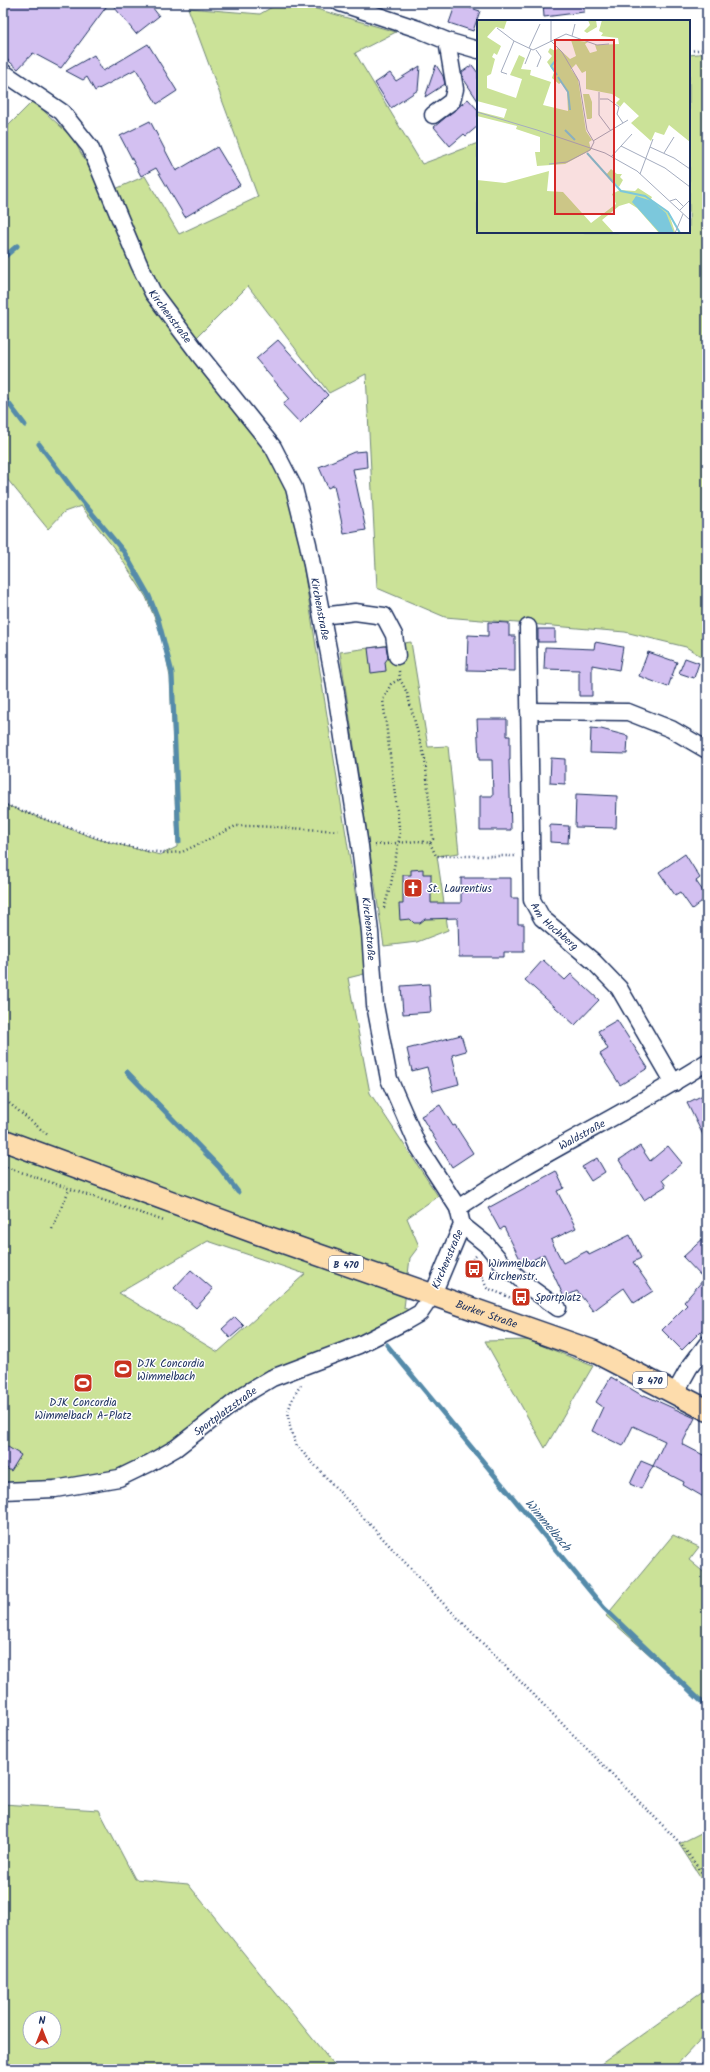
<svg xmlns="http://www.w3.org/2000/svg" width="710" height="2072" viewBox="0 0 710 2072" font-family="Kalam,sans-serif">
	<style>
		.green { fill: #cbe298; stroke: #73887b; fill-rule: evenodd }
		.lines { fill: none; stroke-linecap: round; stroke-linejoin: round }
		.stream { stroke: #558baa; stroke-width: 5 }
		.building { fill: #d3c0f1; stroke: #1b2f5e }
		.minor-casing { stroke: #1b2f5e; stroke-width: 19 }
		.major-casing { stroke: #1b2f5e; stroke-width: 24 }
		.path { stroke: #1b2f5e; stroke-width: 2.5; stroke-dasharray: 1 3; stroke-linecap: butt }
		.minor { stroke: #fff; stroke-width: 16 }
		.major { stroke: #fddcac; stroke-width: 21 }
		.labels { text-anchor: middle; stroke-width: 3; stroke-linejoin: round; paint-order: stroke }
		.shield { fill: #fff; stroke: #5f6d8e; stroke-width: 1 }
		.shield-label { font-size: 10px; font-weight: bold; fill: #1b2f5e }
		.street-label { font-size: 11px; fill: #1b2f5e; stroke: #fff }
		.poi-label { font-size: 11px; fill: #1b2f5e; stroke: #fff; text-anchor: start }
		.water-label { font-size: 12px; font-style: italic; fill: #385d84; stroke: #fff }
		.inset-river { fill: none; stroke: #7cc8dc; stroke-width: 2 }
		.inset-road { fill: none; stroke: #a4acbf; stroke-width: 1 }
		.view { fill: #d62828; fill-opacity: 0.15; stroke: #d62828; stroke-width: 2 }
		.inset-edge { fill: none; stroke: #1b2f5e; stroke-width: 2 }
	</style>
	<rect width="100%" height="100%" fill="#fff"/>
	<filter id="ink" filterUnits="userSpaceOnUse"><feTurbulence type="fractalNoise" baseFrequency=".025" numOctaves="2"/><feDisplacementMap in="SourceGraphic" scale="8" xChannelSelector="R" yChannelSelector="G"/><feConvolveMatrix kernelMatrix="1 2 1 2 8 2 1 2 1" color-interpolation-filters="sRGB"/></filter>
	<g filter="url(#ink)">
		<g class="green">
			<path d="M 279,3 L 296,3 L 396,32 L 355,53 L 422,164 L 478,143 L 478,232 L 689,232 L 689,55 L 707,53 L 707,660 L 686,647 L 625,632 L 445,617 L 377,588 L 366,374 L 329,393 L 248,286 L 186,348 L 280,468 L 295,514 L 368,973 L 348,978 L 370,1093 L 438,1196 L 407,1218 L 419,1246 L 410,1258 L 404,1308 L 428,1317 L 362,1352 L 270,1386 L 161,1466 L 3,1498 L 3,804 L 97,839 L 160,855 L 177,847 L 170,677 L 162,636 L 146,597 L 117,552 L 81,506 L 64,512 L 48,529 L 3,474 L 3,131 L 33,101 L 72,137 L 104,194 L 145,176 L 179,234 L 258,197 L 188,8 L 260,14 ZM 208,1241 L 305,1274 L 218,1352 L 119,1293 Z"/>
			<path d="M 411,642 L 428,747 L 448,746 L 459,853 L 437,856 L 448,930 L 417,942 L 384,946 L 340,652 Z"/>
			<path d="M 528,1340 L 593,1366 L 545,1448 L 485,1341 Z"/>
			<path d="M 673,1535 L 699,1547 L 689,1560 L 707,1575 L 707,1706 L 606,1616 Z"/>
			<path d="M 3,1804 L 99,1810 L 135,1879 L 188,1884 L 337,2069 L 3,2069 ZM 30,2018 L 54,2018 L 54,2042 L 30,2042 Z"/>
			<path d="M 707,1830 L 707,1887 L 679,1844 Z"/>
			<path d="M 707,1988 L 707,2032 L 673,2069 L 594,2069 Z"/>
		</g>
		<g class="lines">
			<g class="stream">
				<path d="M 3,258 L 17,246"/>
				<path d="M 3,396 L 25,425"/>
				<path d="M 39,444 L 81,500 L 124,552 L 149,596 L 158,619 L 172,673 L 179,842"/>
				<path d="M 127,1072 L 219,1167 L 238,1192"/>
				<path d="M 387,1345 L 604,1608 L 707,1707"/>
			</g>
		</g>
		<g class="building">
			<path d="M 3,3 L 109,3 L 61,68 L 33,53 L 18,69 L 3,56 Z"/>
			<path d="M 111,3 L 149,3 L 159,16 L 136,34 Z"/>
			<path d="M 456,3 L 480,11 L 473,31 L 449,23 Z"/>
			<path d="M 543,3 L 584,3 L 584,12 L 544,17 Z"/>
			<path d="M 148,44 L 177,91 L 157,104 L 136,69 L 95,91 L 87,77 L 83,80 L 66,71 L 94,55 L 103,71 Z"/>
			<path d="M 436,65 L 443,76 L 445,84 L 425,97 Z"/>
			<path d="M 472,65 L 478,73 L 478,101 L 463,78 L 462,72 Z"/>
			<path d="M 420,66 L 418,90 L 391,108 L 375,83 L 390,73 L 396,81 Z"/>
			<path d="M 468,99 L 478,110 L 478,126 L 466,136 L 464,134 L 450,146 L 434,127 Z"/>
			<path d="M 150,121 L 176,171 L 217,147 L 240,185 L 185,217 L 156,168 L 141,176 L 120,136 Z"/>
			<path d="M 278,340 L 328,395 L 300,423 L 283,405 L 289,398 L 256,359 Z"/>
			<path d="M 366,451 L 367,467 L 353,469 L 366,530 L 344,534 L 334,485 L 328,488 L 319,467 L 354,452 Z"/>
			<path d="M 488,622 L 509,623 L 509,636 L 515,636 L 515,671 L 467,670 L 468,635 L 488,636 Z"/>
			<rect x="538" y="629" width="17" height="13"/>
			<path d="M 595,642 L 623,647 L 619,670 L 592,665 L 592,696 L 579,696 L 579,670 L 544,669 L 545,647 L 594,649 Z"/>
			<path d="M 386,646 L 388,658 L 385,662 L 386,671 L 371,673 L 368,648 Z"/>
			<path d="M 648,652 L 677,662 L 668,687 L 639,676 Z"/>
			<path d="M 685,658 L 699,663 L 694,678 L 679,673 Z"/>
			<path d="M 477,719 L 507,719 L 507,736 L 510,736 L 510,760 L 509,760 L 511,830 L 480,830 L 480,796 L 493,796 L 492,760 L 479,760 Z"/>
			<path d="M 591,728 L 601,729 L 628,736 L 627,754 L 590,753 Z"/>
			<path d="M 551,758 L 565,759 L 565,784 L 550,783 Z"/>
			<path d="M 576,794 L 617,796 L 616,828 L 575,827 Z"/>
			<path d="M 550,825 L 569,826 L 568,843 L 550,842 Z"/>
			<path d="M 685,854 L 700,878 L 696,881 L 707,897 L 692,909 L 680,892 L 675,895 L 659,872 Z"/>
			<path d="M 423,869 L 423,874 L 431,874 L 431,903 L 461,903 L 461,878 L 511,878 L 511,898 L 518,898 L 518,924 L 524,924 L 524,952 L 504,952 L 504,957 L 459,957 L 458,918 L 425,919 L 420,923 L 414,923 L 410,919 L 400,920 L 399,904 L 403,904 L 403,875 L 411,875 L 411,870 Z"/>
			<path d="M 543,960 L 565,980 L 571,974 L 599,1000 L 575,1025 L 525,980 Z"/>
			<path d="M 429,984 L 431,1012 L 403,1014 L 401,986 Z"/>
			<path d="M 617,1020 L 648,1068 L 620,1085 L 600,1054 L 608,1049 L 598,1031 Z"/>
			<path d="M 461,1035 L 466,1051 L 452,1055 L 459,1084 L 433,1091 L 427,1067 L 412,1071 L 407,1049 Z"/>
			<path d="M 707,1093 L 707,1143 L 687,1103 Z"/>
			<path d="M 440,1105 L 453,1126 L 455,1125 L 473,1153 L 452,1167 L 421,1116 Z"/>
			<path d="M 640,1146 L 650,1161 L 668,1146 L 682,1163 L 662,1180 L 666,1186 L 644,1200 L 619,1160 Z"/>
			<path d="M 597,1158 L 605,1172 L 591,1181 L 582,1167 Z"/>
			<path d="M 556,1171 L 564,1188 L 557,1191 L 576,1228 L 551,1240 L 563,1263 L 587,1251 L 589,1255 L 630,1235 L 641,1258 L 633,1262 L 653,1291 L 634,1303 L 624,1288 L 593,1311 L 577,1291 L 564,1297 L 544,1254 L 523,1265 L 504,1227 L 500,1230 L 488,1208 Z"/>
			<path d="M 707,1235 L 707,1325 L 682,1350 L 662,1330 L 687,1305 L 684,1302 L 704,1279 L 683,1257 Z"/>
			<path d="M 191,1270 L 213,1289 L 196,1308 L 174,1288 Z"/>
			<path d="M 235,1317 L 244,1326 L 230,1338 L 222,1329 Z"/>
			<path d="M 611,1377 L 643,1396 L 644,1395 L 695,1418 L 682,1444 L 707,1457 L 707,1499 L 683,1485 L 684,1482 L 653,1466 L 665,1441 L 633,1426 L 623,1446 L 592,1431 L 603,1407 L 596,1402 Z"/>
			<path d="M 3,1444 L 21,1455 L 11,1471 L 3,1466 Z"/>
			<path d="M 641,1461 L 653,1466 L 641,1489 L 630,1484 Z"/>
		</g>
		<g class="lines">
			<g class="minor-casing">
				<g id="minor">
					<path d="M 340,3 L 418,29 L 447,41 L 478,50"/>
					<path id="s1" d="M 3,72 L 62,112 L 90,147 L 139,264 L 153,293 L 201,357 L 273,447 L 294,488 L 308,544 L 334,680 L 360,846 L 370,932 L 375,1005 L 389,1079 L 418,1146 L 458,1208 L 462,1225 L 433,1294 L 420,1313 L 406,1321 L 359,1345 L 272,1378 L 245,1394 L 176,1448 L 150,1463 L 119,1478 L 55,1489 L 3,1491"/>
					<path d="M 433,115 L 452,101 L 455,89 L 447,41"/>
					<path d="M 322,616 L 355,612 L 384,616 L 394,635 L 397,656"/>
					<path id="s2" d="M 528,627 L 532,900 L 542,918 L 593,961 L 619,988 L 674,1083"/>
					<path d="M 529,711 L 628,712 L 671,729 L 707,750"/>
					<path id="s3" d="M 458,1208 C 538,1154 626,1114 707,1062"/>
					<path d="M 462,1225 L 487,1245 L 502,1263 L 529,1287 L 558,1308"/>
					<path d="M 675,1393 L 689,1368 L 707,1344"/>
				</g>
			</g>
			<g class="major-casing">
				<g id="major">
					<path id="s4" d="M 3,1140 L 259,1234 L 593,1351 L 707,1410"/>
				</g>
			</g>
			<g class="path">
				<path d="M 689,51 L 707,49"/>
				<path d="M 399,671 L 400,679 L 407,693 L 425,759 L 433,839 L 430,843"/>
				<path d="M 3,804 L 106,841 L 148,851 L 168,853 L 182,852 L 236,826 L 255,826 L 341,831"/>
				<path d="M 430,843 L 436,856 L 515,856"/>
				<path d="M 375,845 L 418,841 L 430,843"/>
				<path d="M 384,908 L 391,884 L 400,834 L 383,700 L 391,684 L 400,679"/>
				<path d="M 3,1098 L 49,1136"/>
				<path d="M 3,1166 L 164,1221"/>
				<path d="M 52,1229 L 69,1190"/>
				<path d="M 476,1256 L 473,1259 L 487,1288 L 516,1300 L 518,1297"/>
				<path d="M 301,1385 C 284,1409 286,1420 297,1446 L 439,1599 L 681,1844 L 707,1880"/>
			</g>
			<use href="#minor" class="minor"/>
			<use href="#major" class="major"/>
		</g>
	</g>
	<defs>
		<g id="church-square" transform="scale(1)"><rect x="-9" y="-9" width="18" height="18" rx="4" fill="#c8321e" stroke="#fff"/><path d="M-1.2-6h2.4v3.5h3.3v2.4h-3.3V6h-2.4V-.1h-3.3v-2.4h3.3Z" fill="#fff"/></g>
		<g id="bus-square" transform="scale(1)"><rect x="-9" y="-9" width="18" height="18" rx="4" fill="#c8321e" stroke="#fff"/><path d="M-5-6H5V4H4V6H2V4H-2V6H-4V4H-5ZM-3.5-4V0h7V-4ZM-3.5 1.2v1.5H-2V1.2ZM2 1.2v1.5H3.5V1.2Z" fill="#fff"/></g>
		<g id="stadium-square" transform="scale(1)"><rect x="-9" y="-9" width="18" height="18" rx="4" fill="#c8321e" stroke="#fff"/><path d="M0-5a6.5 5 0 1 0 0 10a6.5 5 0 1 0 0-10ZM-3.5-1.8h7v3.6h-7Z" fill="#fff"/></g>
	</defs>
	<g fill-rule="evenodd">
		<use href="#church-square" x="413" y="888"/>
		<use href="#bus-square" x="474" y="1269"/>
		<use href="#bus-square" x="521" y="1297"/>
		<use href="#stadium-square" x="123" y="1369"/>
		<use href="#stadium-square" x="83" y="1383"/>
	</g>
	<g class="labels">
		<g class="shield">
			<rect x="329" y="1256" width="34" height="16" rx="3"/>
			<rect x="633" y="1372" width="34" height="16" rx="3"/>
		</g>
		<g class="shield-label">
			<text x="346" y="1268">B 470</text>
			<text x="650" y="1384">B 470</text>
		</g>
		<g class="street-label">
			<text dy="4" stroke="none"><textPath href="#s1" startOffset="304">Kirchenstraße</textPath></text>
			<text dy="4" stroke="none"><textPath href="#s1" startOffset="640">Kirchenstraße</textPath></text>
			<text dy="4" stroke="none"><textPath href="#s2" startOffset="308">Am Hochberg</textPath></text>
			<text dy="4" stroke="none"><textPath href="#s1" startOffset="964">Kirchenstraße</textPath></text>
			<text dy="4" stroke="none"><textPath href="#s3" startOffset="144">Waldstraße</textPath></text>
			<text transform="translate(447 1259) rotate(-67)" y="4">Kirchenstraße</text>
			<text dy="4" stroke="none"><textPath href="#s4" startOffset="514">Burker Straße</textPath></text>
			<text transform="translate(225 1411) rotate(-36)" y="4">Sportplatzstraße</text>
		</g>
		<g class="poi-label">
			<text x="427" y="892">St. Laurentius</text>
			<text x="488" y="1267">Wimmelbach<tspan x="488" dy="13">Kirchenstr.</tspan></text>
			<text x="535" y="1301">Sportplatz</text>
			<text x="137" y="1367">DJK Concordia<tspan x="137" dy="13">Wimmelbach</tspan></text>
			<text x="83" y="1406" text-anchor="middle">DJK Concordia<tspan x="83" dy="13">Wimmelbach A-Platz</tspan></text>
		</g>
		<g class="water-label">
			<text transform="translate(548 1525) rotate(50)" y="4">Wimmelbach</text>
		</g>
	</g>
	<g transform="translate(477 20)">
		<rect width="213" height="213" fill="#fff"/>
		<path d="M 0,0 L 30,0 L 27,9 L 19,7 L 10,17 L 24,26 L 20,35 L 17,33 L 15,37 L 18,39 L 14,54 L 10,56 L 10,68 L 39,78 L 45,59 L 33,55 L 42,35 L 48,38 L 44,49 L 54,50 L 53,55 L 74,62 L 66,85 L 91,91 L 90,70 L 85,62 L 82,64 L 75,58 L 77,52 L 70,42 L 75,36 L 71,32 L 73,28 L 78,31 L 81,28 L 93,39 L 99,36 L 94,20 L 111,22 L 108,24 L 113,33 L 120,31 L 118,25 L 142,24 L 141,18 L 124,16 L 126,13 L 122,11 L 125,0 L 213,0 L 213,122 L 192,105 L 187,115 L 178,112 L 174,121 L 154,103 L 162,96 L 147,82 L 143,87 L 139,83 L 143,79 L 135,74 L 109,69 L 109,51 L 105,53 L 99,44 L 94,49 L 101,59 L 109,111 L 115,120 L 112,122 L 114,130 L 88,144 L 60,146 L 58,132 L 63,132 L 63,117 L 39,109 L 40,106 L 0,96 L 0,91 L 27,98 L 30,89 L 0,81 ZM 111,0 L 119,0 L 120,7 L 110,13 L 107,11 L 113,5 ZM 106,74 L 112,74 L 115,82 L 115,98 L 113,99 L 110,99 ZM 134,149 L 140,154 L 145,154 L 143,157 L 146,160 L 142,167 L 129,155 ZM 72,151 L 70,171 L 86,172 L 114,203 L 139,184 L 135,174 L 143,170 L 158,171 L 161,168 L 175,177 L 174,179 L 192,194 L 198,212 L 182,213 L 160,188 L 152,183 L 142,186 L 125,200 L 137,213 L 0,213 L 0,160 L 28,163 Z" fill="#cbe298"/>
		<path d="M 159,176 L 175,181 L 189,193 L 197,213 L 183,213 L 155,182 Z" fill="#7cc8dc"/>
		<path class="inset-river" d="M 79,40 L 74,46 L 80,55M 81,57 L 91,72 L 93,90M 88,110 L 98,120M 110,133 L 144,171 L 168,176 L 191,192 L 203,213"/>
		<path class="inset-road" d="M 74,0 L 74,21M 20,8 L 37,21 L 56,30 L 89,14 L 120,25 L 132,24M 95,16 L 98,4M 52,28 L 63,4M 59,30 L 64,37 L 60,47M 48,44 L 54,29M 30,54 L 24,52 L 37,21M 122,72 L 122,95 L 134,111M 123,79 L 131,79 L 142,87 L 140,94 L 146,103M 0,92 L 60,110 L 128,133 L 160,151 L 213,200M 116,121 L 151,100M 144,126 L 188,148 L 213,167M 173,127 L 197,138 L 213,149M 187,133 L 197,117M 134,137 L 155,114M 72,144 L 90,142 L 113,130 L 117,122 L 110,110 L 102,61 L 85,32 L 74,21M 163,154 L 176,119M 193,181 L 199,179 L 207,187M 203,190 L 213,180M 198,213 L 206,194"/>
		<path class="view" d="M 78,20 L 137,20 L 137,194 L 78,194 Z"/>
		<rect width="213" height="213" class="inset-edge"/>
	</g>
	<rect width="710" height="2072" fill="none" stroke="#fff" stroke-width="16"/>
	<rect x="8" y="8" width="694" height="2056" fill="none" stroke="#1b2f5e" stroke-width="1.5" filter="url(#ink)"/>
	<g transform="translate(42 2030)"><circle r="19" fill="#ffffff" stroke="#a4acbf"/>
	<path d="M0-3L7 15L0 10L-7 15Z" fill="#c8321e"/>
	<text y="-6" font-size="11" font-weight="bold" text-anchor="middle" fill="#1b2f5e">N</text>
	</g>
</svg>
